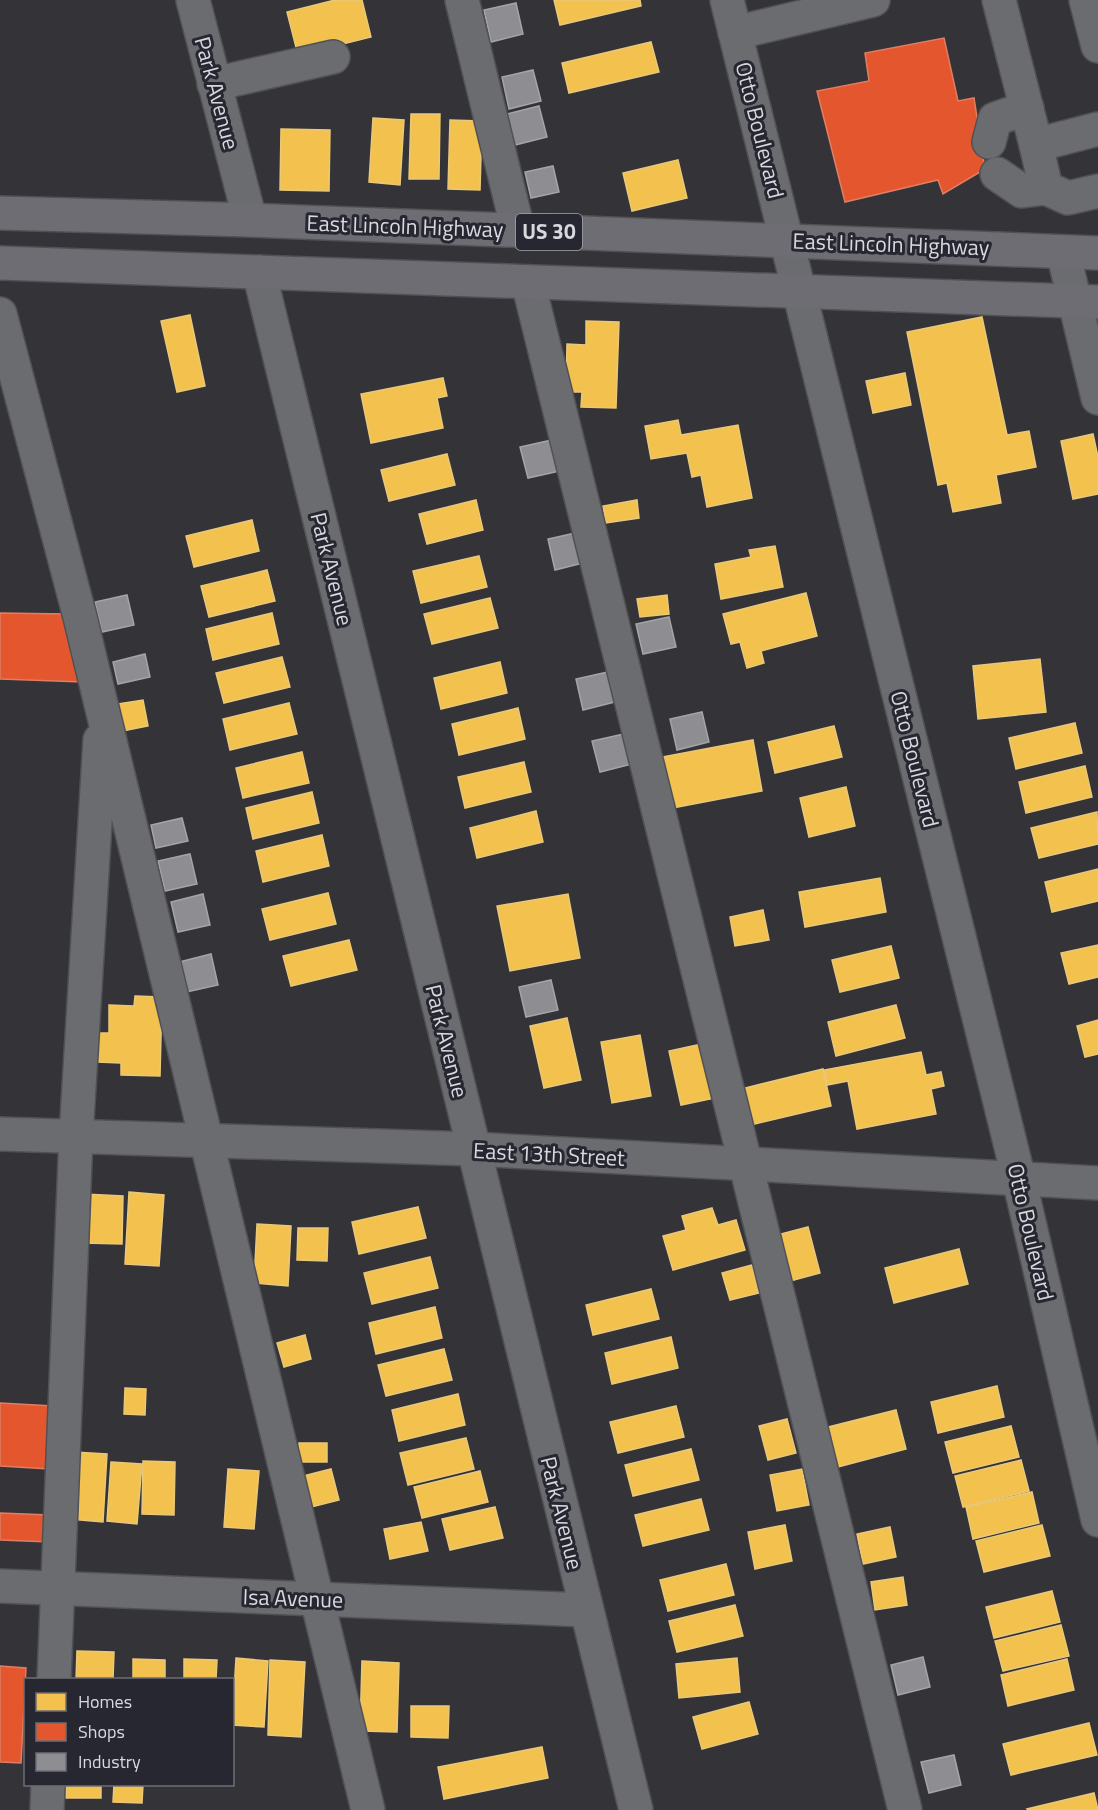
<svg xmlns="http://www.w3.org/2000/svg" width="1098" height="1810" viewBox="0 0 1098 1810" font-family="'Titillium Web',sans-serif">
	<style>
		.homes { fill: #f2c14e; stroke: #eac87a; stroke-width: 1.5 }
		.shops { fill: #e4572e; stroke: #e07e63; stroke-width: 1.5 }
		.industry { fill: #8d8d92; stroke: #a4a4a9; stroke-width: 1.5 }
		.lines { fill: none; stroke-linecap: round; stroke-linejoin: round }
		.minor-casing { stroke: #515155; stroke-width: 36 }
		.major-casing { stroke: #515155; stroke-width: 36 }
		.minor { stroke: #6b6c70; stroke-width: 33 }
		.major { stroke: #6e6d74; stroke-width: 33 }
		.labels { text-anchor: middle; stroke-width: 6; stroke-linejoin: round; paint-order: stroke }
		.shield { fill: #262730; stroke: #a3a3aa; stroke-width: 1.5 }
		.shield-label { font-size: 21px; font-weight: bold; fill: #d8d8df }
		.street-label { font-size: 22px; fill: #d8d8df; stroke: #262730 }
	</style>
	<rect width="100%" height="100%" fill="#333338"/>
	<g class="homes">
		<path d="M 335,0 L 362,0 L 371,37 L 298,55 L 287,12 Z"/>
		<path d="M 554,0 L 640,0 L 641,6 L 560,25 Z"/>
		<path d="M 651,42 L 659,72 L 569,93 L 562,63 Z"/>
		<path d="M 411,114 L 440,114 L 439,179 L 409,179 Z"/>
		<path d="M 373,118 L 404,120 L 400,185 L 369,182 Z"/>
		<path d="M 450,120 L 482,121 L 480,190 L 448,189 Z"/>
		<path d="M 281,129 L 330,130 L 329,191 L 280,190 Z"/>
		<path d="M 678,160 L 687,198 L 632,211 L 623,173 Z"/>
		<path d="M 190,315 L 205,386 L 177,392 L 161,321 Z"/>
		<path d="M 982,317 L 1007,435 L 1029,431 L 1036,467 L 996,475 L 1001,503 L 953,512 L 947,483 L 938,485 L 907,332 Z"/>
		<path d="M 586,321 L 619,322 L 616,408 L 581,407 L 582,392 L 566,392 L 567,344 L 586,345 Z"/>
		<path d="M 905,373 L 911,405 L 873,413 L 866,381 Z"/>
		<path d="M 443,378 L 447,396 L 437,398 L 443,428 L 371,443 L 361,394 Z"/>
		<path d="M 678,420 L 681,435 L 738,425 L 752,498 L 707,507 L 701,475 L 692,477 L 687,453 L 651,459 L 645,426 Z"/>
		<path d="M 1093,434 L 1098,457 L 1098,494 L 1073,499 L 1061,441 Z"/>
		<path d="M 447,454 L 455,485 L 389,501 L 381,470 Z"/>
		<path d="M 476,500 L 483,530 L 427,544 L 419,514 Z"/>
		<path d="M 637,500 L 639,518 L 606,523 L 603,506 Z"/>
		<path d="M 252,520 L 259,551 L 194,567 L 186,536 Z"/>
		<path d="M 775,546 L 783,587 L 721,599 L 715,564 L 751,557 L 749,550 Z"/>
		<path d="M 479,556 L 487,587 L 421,603 L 413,571 Z"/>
		<path d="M 267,570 L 275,601 L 209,617 L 201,586 Z"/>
		<path d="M 806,593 L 817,636 L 761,651 L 764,663 L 747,668 L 740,642 L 731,644 L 723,614 Z"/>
		<path d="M 667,595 L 669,614 L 640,617 L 637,599 Z"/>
		<path d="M 490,598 L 498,628 L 432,644 L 424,614 Z"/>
		<path d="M 272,613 L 279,644 L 213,660 L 206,629 Z"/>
		<path d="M 282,657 L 290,687 L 224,703 L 216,673 Z"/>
		<path d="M 1040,659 L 1046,712 L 978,719 L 973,666 Z"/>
		<path d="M 500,662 L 507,693 L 441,709 L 434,678 Z"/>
		<path d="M 143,700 L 148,726 L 122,731 L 117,704 Z"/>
		<path d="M 289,703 L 297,734 L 230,750 L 223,719 Z"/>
		<path d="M 518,708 L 525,739 L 459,755 L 452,724 Z"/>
		<path d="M 1075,723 L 1082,753 L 1016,769 L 1009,738 Z"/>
		<path d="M 834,726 L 842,757 L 775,773 L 768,742 Z"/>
		<path d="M 753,740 L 762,791 L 672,808 L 662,757 Z"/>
		<path d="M 302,752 L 309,783 L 243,798 L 236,768 Z"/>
		<path d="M 524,762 L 531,792 L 465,808 L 458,777 Z"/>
		<path d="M 1085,766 L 1092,797 L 1026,813 L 1019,782 Z"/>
		<path d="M 846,787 L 855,826 L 809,837 L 800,798 Z"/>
		<path d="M 312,792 L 319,823 L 253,839 L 246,808 Z"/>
		<path d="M 536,811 L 543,842 L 477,858 L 470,828 Z"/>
		<path d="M 1097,812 L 1098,844 L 1039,858 L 1031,828 Z"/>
		<path d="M 322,835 L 329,866 L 263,882 L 256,851 Z"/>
		<path d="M 1098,869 L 1098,901 L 1052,912 L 1045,882 Z"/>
		<path d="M 880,878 L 886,912 L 805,927 L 799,892 Z"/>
		<path d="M 328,893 L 336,924 L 270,940 L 262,909 Z"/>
		<path d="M 568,894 L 580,958 L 510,971 L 497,906 Z"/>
		<path d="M 763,910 L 769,940 L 735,946 L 730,917 Z"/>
		<path d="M 349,940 L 357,970 L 291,986 L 283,956 Z"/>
		<path d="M 1098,945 L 1098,977 L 1069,984 L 1061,953 Z"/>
		<path d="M 891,946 L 899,978 L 840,992 L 832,960 Z"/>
		<path d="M 135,996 L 162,997 L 160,1076 L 121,1075 L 121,1063 L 97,1062 L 97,1033 L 109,1033 L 109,1005 L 134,1006 Z"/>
		<path d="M 896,1005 L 905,1038 L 836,1056 L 828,1022 Z"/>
		<path d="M 567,1018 L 581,1080 L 544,1088 L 530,1026 Z"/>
		<path d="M 1098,1020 L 1098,1054 L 1085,1057 L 1077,1026 Z"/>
		<path d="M 640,1035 L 651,1096 L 612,1103 L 601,1042 Z"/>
		<path d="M 702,1044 L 715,1098 L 681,1105 L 669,1051 Z"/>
		<path d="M 921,1052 L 926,1075 L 941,1072 L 944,1086 L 931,1089 L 936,1114 L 857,1129 L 848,1081 L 827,1085 L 824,1070 Z"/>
		<path d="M 823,1069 L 831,1106 L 750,1125 L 741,1089 Z"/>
		<path d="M 129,1192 L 164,1195 L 159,1266 L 125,1264 Z"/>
		<path d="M 84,1194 L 123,1196 L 122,1244 L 83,1243 Z"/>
		<path d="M 418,1207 L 426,1238 L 359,1254 L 352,1222 Z"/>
		<path d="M 712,1208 L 718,1225 L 736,1220 L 745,1250 L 673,1270 L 663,1236 L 686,1230 L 682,1216 Z"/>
		<path d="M 257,1224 L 291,1226 L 288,1286 L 254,1283 Z"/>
		<path d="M 808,1227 L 820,1273 L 790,1281 L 777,1235 Z"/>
		<path d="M 298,1228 L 328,1228 L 327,1261 L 297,1260 Z"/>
		<path d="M 959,1249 L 968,1284 L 894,1303 L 885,1268 Z"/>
		<path d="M 430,1257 L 438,1288 L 372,1304 L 364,1273 Z"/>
		<path d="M 752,1265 L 759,1293 L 730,1300 L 722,1273 Z"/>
		<path d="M 651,1289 L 659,1319 L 593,1335 L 586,1305 Z"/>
		<path d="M 435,1307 L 442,1338 L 376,1354 L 369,1323 Z"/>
		<path d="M 305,1335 L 311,1359 L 284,1367 L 277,1343 Z"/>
		<path d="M 671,1337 L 678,1368 L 612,1384 L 605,1353 Z"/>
		<path d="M 444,1349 L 452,1380 L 386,1396 L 378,1365 Z"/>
		<path d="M 997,1386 L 1004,1417 L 938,1433 L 931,1402 Z"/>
		<path d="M 125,1388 L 146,1389 L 145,1415 L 124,1414 Z"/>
		<path d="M 458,1394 L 465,1425 L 399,1441 L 392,1410 Z"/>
		<path d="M 676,1406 L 684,1437 L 618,1453 L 610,1422 Z"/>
		<path d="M 896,1410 L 906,1449 L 834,1468 L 824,1428 Z"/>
		<path d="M 787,1419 L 796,1453 L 768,1460 L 759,1426 Z"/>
		<path d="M 1011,1426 L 1019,1457 L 953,1473 L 945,1442 Z"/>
		<path d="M 466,1438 L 474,1469 L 408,1485 L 400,1453 Z"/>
		<rect x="299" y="1443" width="28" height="19"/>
		<path d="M 691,1449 L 699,1480 L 633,1496 L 625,1465 Z"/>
		<path d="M 74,1452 L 107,1454 L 103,1522 L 69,1519 Z"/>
		<path d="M 1021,1460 L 1029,1491 L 963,1507 L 955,1476 Z"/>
		<path d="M 143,1461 L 175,1462 L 174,1515 L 142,1514 Z"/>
		<path d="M 111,1462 L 142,1464 L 137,1524 L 107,1521 Z"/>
		<path d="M 228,1469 L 259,1471 L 254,1529 L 224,1527 Z"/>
		<path d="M 331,1469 L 339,1500 L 311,1507 L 303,1476 Z"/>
		<path d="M 802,1469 L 809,1505 L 777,1511 L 770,1475 Z"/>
		<path d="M 480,1471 L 488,1502 L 422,1518 L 414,1487 Z"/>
		<path d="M 1032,1492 L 1039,1523 L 973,1539 L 966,1507 Z"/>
		<path d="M 701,1499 L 709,1530 L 643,1546 L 635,1515 Z"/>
		<path d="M 495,1507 L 503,1538 L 450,1550 L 442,1519 Z"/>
		<path d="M 421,1522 L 428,1551 L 390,1559 L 384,1529 Z"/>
		<path d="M 785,1525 L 792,1561 L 755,1569 L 748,1532 Z"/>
		<path d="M 1042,1525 L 1050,1556 L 984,1572 L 976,1541 Z"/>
		<path d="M 890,1527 L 896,1557 L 863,1564 L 857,1534 Z"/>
		<path d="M 726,1564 L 734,1595 L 668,1611 L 660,1580 Z"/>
		<path d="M 903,1577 L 907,1605 L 875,1610 L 871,1582 Z"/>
		<path d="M 1052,1591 L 1060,1622 L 994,1638 L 986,1607 Z"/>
		<path d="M 735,1605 L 743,1636 L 677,1652 L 669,1621 Z"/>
		<path d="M 1061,1625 L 1069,1656 L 1003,1671 L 995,1641 Z"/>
		<path d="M 77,1651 L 114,1652 L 113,1680 L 76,1680 Z"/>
		<path d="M 236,1658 L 268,1661 L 264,1727 L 232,1725 Z"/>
		<path d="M 737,1658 L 740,1692 L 679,1698 L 676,1664 Z"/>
		<path d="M 133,1659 L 165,1660 L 165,1680 L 133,1680 Z"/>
		<path d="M 184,1659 L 217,1660 L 216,1680 L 184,1680 Z"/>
		<path d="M 1067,1659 L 1074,1690 L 1008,1706 L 1001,1675 Z"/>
		<path d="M 270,1660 L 305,1662 L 301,1737 L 268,1735 Z"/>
		<path d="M 362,1661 L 399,1663 L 397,1732 L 360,1731 Z"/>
		<path d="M 749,1702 L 758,1734 L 702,1749 L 693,1717 Z"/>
		<path d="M 411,1706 L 449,1706 L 448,1738 L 411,1737 Z"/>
		<path d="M 1089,1723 L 1097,1755 L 1011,1775 L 1003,1744 Z"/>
		<path d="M 542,1747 L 548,1778 L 444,1799 L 438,1767 Z"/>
		<rect x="66" y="1784" width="35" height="14"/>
		<path d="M 114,1784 L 143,1784 L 142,1803 L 113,1802 Z"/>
		<path d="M 1094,1793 L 1098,1810 L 1028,1810 L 1027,1809 Z"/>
	</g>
	<g class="shops">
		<path d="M 944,38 L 958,101 L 974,98 L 985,169 L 943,194 L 938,180 L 845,202 L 817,91 L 869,81 L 865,53 Z"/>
		<path d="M 0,613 L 66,614 L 82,682 L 0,679 Z"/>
		<path d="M 0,1403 L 53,1406 L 49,1469 L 0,1466 Z"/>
		<path d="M 0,1513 L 49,1515 L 49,1542 L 0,1540 Z"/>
		<path d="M 0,1666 L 26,1668 L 21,1763 L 0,1762 Z"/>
	</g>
	<g class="industry">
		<path d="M 516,3 L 523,34 L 491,42 L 484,10 Z"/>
		<path d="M 533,70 L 541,101 L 509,109 L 502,77 Z"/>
		<path d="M 539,106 L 547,137 L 515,145 L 507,114 Z"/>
		<path d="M 553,166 L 559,192 L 531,198 L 525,172 Z"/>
		<path d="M 552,440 L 560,471 L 528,478 L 520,447 Z"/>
		<path d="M 580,532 L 587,562 L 555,570 L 548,539 Z"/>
		<path d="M 127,595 L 134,625 L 102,632 L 95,602 Z"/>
		<path d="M 669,617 L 676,647 L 643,654 L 636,624 Z"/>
		<path d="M 145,654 L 150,677 L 118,684 L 113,662 Z"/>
		<path d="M 608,672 L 615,702 L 583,710 L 576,679 Z"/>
		<path d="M 702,712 L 709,742 L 677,750 L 670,719 Z"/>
		<path d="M 624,734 L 632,764 L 600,772 L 592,741 Z"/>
		<path d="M 182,818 L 188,841 L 156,848 L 151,825 Z"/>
		<path d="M 190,854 L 197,884 L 165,891 L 158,861 Z"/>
		<path d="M 203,894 L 210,925 L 178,932 L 171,902 Z"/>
		<path d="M 211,954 L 218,985 L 186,992 L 179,962 Z"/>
		<path d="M 551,980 L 558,1010 L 526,1017 L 519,987 Z"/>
		<path d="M 923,1657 L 930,1687 L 898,1695 L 891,1665 Z"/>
		<path d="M 954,1755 L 961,1785 L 929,1793 L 921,1762 Z"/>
	</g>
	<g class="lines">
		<g class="minor-casing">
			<g id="minor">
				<path d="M 193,0 L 250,220"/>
				<path d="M 462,0 L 518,230"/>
				<path d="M 727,0 L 1019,1179 L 1098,1520"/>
				<path d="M 999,0 L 1036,145 L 1098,129"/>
				<path d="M 1086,0 L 1098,46"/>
				<path d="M 735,33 L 873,0"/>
				<path d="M 214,84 L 333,57"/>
				<path d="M 989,142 L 995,119 L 1027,108"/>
				<path d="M 1036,145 L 1046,188 L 1068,198 L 1098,191"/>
				<path d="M 997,174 L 1022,191 L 1046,188"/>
				<path d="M 1063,252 L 1098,398"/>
				<path d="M 259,272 L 636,1810"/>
				<path d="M 528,282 L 905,1810"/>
				<path d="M 0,314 L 80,617 L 368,1810"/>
				<path d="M 0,1134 L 473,1149 L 1098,1183"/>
				<path d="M 0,1586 L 586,1610"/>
				<path d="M 54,1680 L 76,1136 L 100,740"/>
				<path d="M 47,1810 L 48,1784"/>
			</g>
		</g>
		<g class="major-casing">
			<g id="major">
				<path d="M 0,213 L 250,220 L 1098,253"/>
				<path d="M 0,263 L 1098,302"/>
			</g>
		</g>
		<use href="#minor" class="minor"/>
		<use href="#major" class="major"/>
	</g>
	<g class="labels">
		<rect class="shield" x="516" y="214" width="66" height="36" rx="4.5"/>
		<g class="shield-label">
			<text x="549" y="239">US 30</text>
		</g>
		<g class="street-label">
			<text transform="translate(217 93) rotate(75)" y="8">Park Avenue</text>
			<text transform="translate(760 130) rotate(76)" y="8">Otto Boulevard</text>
			<text transform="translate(405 226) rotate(2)" y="8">East Lincoln Highway</text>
			<text transform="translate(891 244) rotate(2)" y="8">East Lincoln Highway</text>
			<text transform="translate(332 569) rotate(76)" y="8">Park Avenue</text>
			<text transform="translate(915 759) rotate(76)" y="8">Otto Boulevard</text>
			<text transform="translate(447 1041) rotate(76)" y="8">Park Avenue</text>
			<text transform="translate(549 1154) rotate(3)" y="8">East 13th Street</text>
			<text transform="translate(1031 1232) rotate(77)" y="8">Otto Boulevard</text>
			<text transform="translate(562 1513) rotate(76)" y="8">Park Avenue</text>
			<text transform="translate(293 1598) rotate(2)" y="8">Isa Avenue</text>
		</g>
	</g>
	<rect x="24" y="1678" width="210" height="108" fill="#262730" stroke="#6d6e76" stroke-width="1.5"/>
	<rect x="36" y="1693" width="30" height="18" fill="#f2c14e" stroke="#6d6e76" stroke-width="1.5"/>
	<text x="78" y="1708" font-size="18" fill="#d8d8df">Homes</text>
	<rect x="36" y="1723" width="30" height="18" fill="#e4572e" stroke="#6d6e76" stroke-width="1.5"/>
	<text x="78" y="1738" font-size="18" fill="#d8d8df">Shops</text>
	<rect x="36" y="1753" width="30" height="18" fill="#8d8d92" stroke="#6d6e76" stroke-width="1.5"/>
	<text x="78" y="1768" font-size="18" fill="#d8d8df">Industry</text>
</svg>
